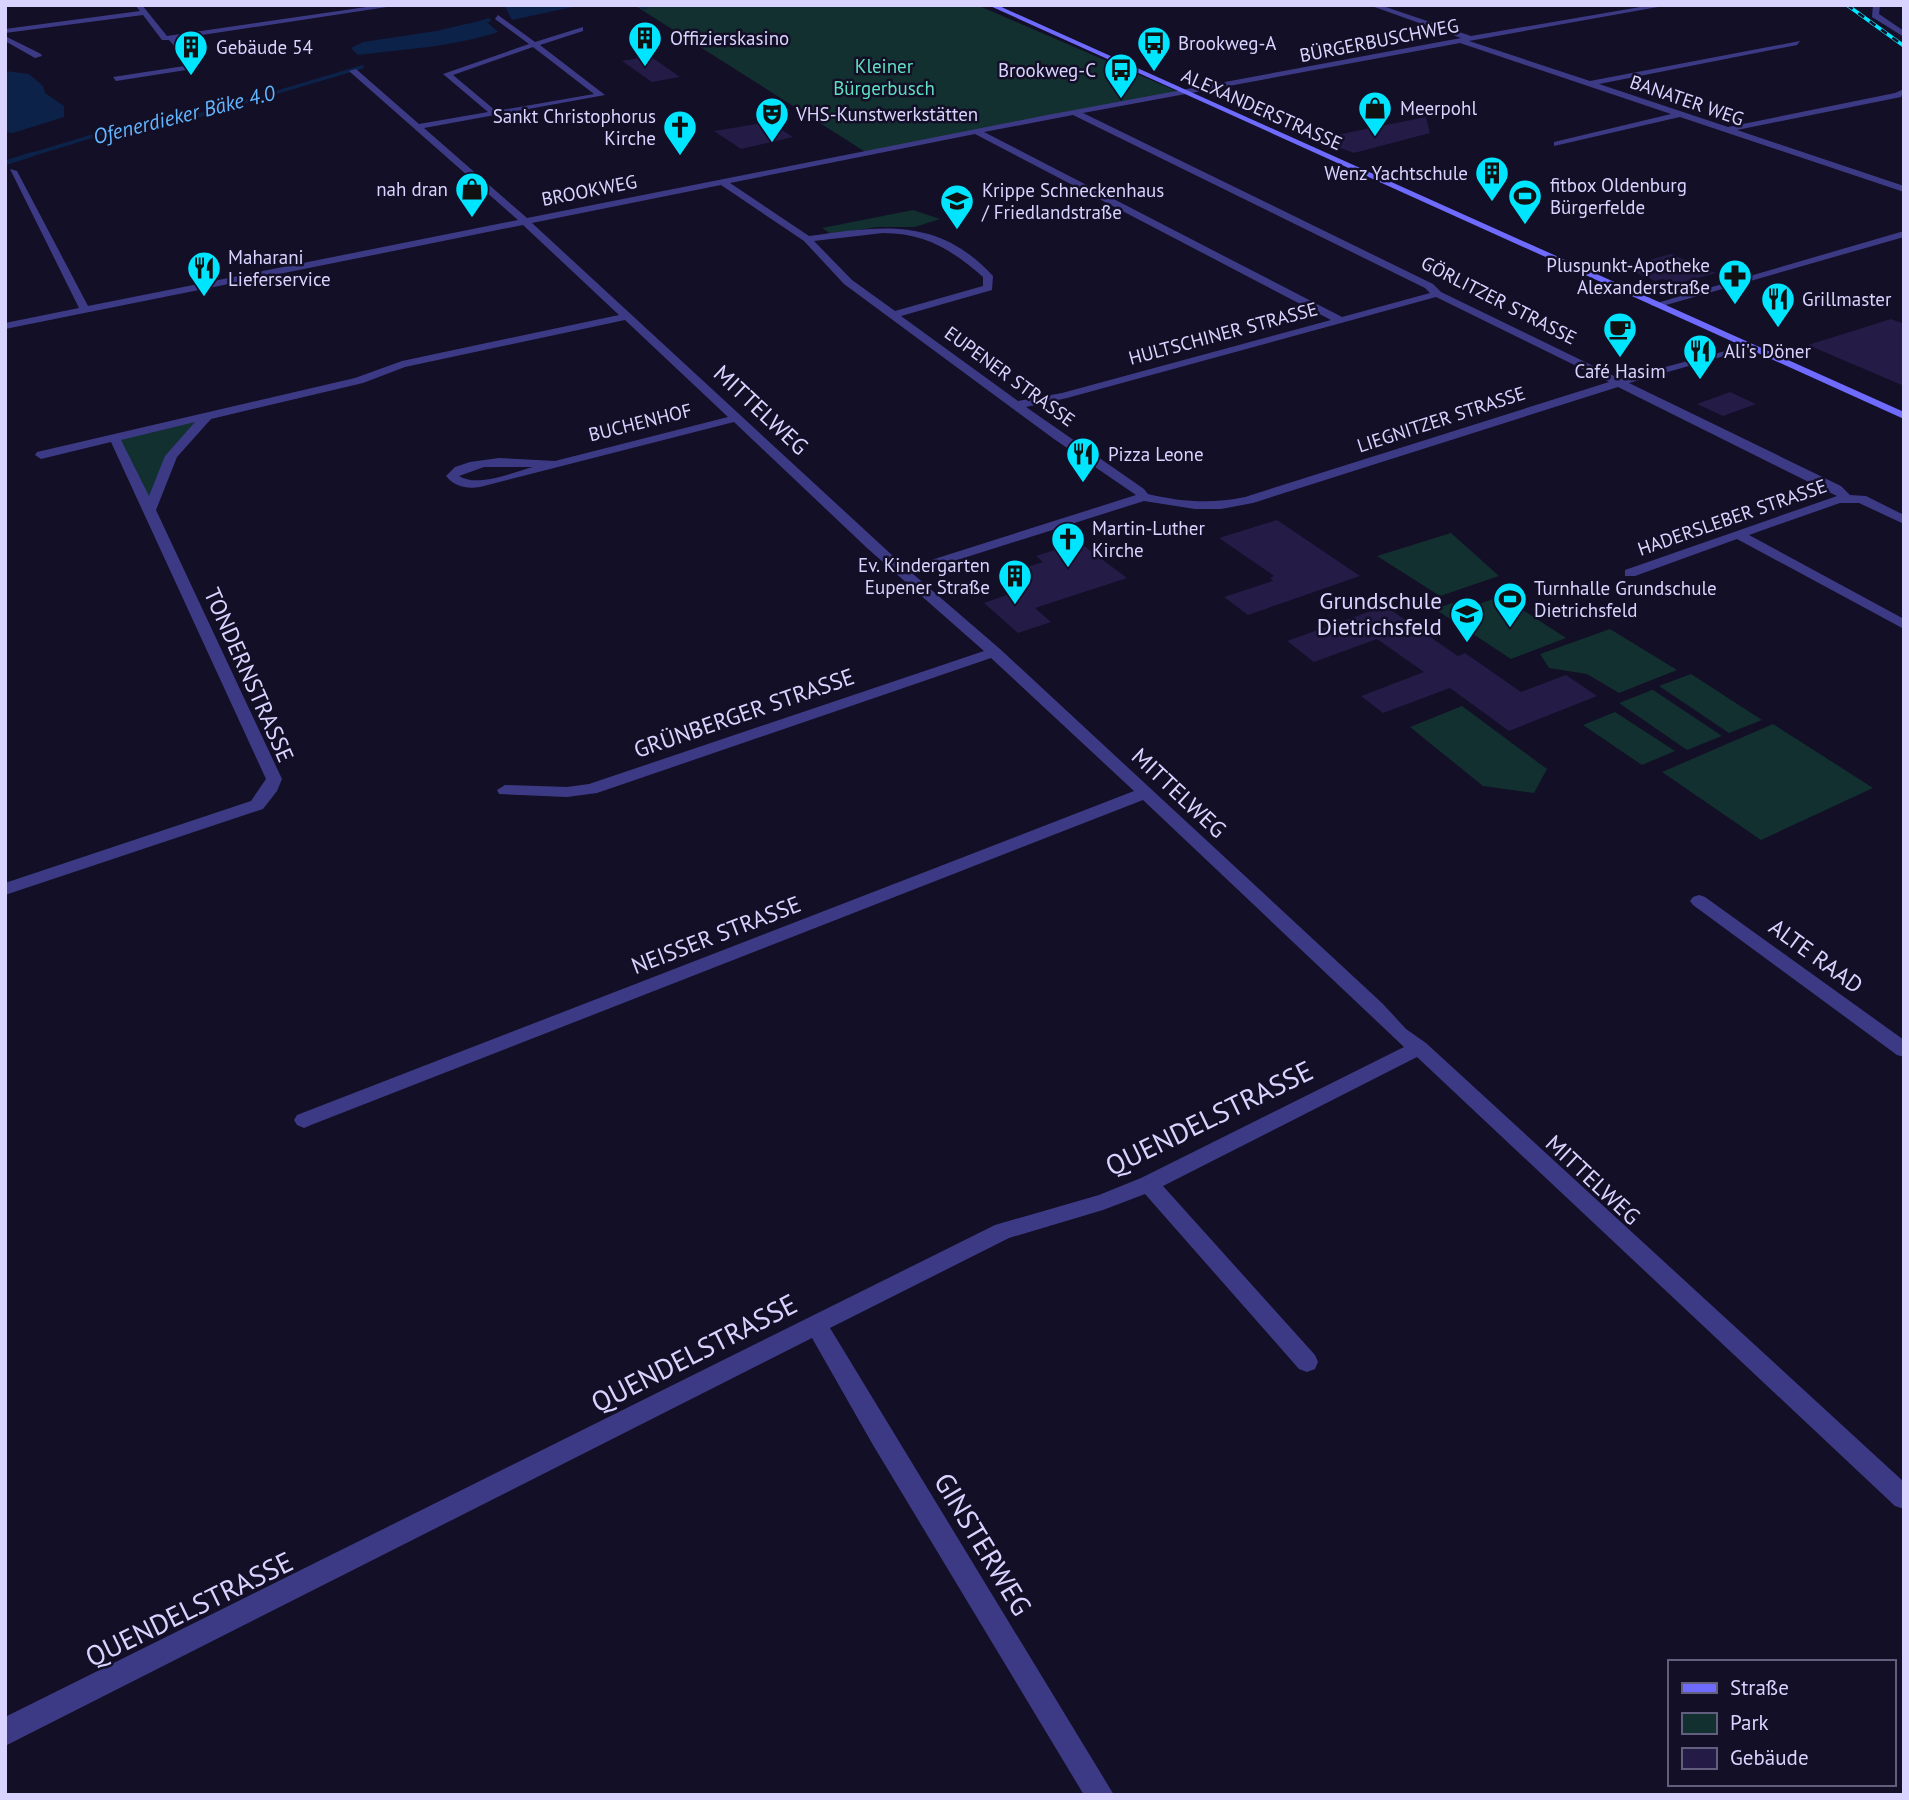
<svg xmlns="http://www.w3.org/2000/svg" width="1909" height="1800" viewBox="0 0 1909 1800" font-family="'PT Sans',sans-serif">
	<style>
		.green { fill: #12302f }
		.water { fill: #0c2248 }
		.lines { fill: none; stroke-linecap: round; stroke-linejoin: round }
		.stream-far1 { stroke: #0c2248; stroke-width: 3.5 }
		.stream { stroke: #0c2248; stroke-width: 4.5 }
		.building { fill: #241b47 }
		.street { fill: #3d3a85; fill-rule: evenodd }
		.secondary { fill: #6f6bff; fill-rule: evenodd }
		.rail-casing { stroke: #00e5ff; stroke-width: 3.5 }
		.rail { stroke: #130f26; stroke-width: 2.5; stroke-dasharray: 7; stroke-linecap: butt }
		.labels { text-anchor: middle; stroke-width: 5; stroke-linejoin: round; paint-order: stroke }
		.far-poi-label { font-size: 19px; fill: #d9d4ff; stroke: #130f26; text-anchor: start }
		.far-street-label { font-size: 19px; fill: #d9d4ff; stroke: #130f26 }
		.far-park-label { font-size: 19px; fill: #5fe0c0; stroke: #130f26 }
		.far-water-label { font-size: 21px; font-style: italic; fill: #62b6ff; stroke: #130f26 }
		.street-label { font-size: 23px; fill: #d9d4ff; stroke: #130f26 }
		.poi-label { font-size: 23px; fill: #d9d4ff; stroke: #130f26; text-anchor: end }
		.near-street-label { font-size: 28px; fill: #d9d4ff; stroke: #130f26 }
	</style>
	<rect width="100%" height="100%" fill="#130f26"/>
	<g class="green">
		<path d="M 634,5 L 977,5 L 1181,93 L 867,153 Z"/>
		<path d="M 913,210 L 940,219 L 915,227 L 878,227 L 831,234 L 822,228 Z"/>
		<path d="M 207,416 L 171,456 L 150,510 L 114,437 Z"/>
		<path d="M 1451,533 L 1499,576 L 1440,596 L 1377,556 Z"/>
		<path d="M 1501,596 L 1566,638 L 1511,659 L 1435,609 L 1452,603 L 1463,610 Z"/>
		<path d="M 1610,629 L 1677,670 L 1619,693 L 1587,674 L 1549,668 L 1540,654 Z"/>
		<path d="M 1691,674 L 1762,720 L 1729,733 L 1659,686 Z"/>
		<path d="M 1652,690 L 1653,690 L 1722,736 L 1687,750 L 1619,703 Z"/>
		<path d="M 1462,706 L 1547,769 L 1534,793 L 1483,786 L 1410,727 Z"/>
		<path d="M 1615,712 L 1675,751 L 1642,765 L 1583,725 Z"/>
		<path d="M 1773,724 L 1873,788 L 1761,840 L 1662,772 Z"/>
	</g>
	<g class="water">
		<path d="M 504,5 L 582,5 L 512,20 Z"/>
		<path d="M 479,21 L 488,23 L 498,32 C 453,47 404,49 358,55 L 351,48 L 363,42 L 436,31 Z"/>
		<path d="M 5,71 L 29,74 L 43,86 L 45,93 L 64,106 L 64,117 L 13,133 L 5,132 Z"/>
	</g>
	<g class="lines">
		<g class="stream-far1">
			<path d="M 639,5 L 645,8"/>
			<path d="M 472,25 L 489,20"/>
			<path d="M 27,156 L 116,129 L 193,117 L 362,67"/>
		</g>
		<path class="stream" d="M 5,163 L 33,154"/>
	</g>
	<g class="building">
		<path d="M 650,56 L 680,77 L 652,82 L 622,61 Z"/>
		<path d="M 1426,117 L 1430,133 L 1354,153 L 1316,139 Z"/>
		<path d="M 769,122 L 793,137 L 741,149 L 714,131 Z"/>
		<path d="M 1671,254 L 1716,273 L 1676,284 L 1663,279 L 1655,281 L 1623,267 Z"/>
		<path d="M 1891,319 L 1904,324 L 1904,386 L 1808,345 Z"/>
		<path d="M 1730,392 L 1756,404 L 1723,416 L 1697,404 Z"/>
		<path d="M 1277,520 L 1360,576 L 1248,615 L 1224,597 L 1273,581 L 1270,578 L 1274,576 L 1219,538 Z"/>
		<path d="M 1079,542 L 1127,578 L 1035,608 L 1051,622 L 1018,633 L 984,603 L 1015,592 L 996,577 L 1043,562 L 1036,556 Z"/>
		<path d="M 1385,606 L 1458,656 L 1465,653 L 1521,692 L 1566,675 L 1597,696 L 1509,731 L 1450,688 L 1383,713 L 1361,696 L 1424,672 L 1377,639 L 1314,662 L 1287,641 Z"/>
	</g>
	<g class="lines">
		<g class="street">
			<path d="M 135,5 L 142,5 L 167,36 L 380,5 L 400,5 L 176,39 L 199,68 L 116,81 L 113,77 L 191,65 L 169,40 L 162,40 L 143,15 L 5,33 L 5,29 L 140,11 Z"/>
			<path d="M 1369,5 L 1380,5 L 1471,36 L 1652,5 L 1669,5 L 1469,41 L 1590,81 L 1800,41 L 1797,45 L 1599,84 L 1728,127 L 1895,93 L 1904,89 L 1901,97 L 1737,130 L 1904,186 L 1904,192 L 1680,117 L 1554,146 L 1554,142 L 1671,114 L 1460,43 L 1083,113 L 1433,284 L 1441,292 L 1620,379 L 1752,344 L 1752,348 L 1629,383 L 1841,486 L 1850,495 L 1866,496 L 1904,515 L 1904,524 L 1859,503 L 1840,503 L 1749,535 L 1904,619 L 1904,629 L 1737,539 L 1635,576 L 1625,576 L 1625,570 L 1837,496 L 1618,387 L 1253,503 L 1221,509 L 1195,509 L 1144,501 L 913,574 L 1000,649 L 1383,1004 L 1406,1029 L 1426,1043 L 1904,1482 L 1904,1509 L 1895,1506 L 1417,1057 L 1163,1186 L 1315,1355 L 1318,1362 L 1315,1369 L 1307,1372 L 1299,1369 L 1145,1194 L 1103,1210 L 1009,1238 L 830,1328 L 1114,1795 L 1084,1795 L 873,1445 L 812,1338 L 5,1746 L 5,1717 L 995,1225 L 1099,1195 L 1141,1178 L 1404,1047 L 1143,800 L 311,1125 L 304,1128 L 297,1125 L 294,1120 L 297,1115 L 1134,791 L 991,658 L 597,793 L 567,797 L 499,794 L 497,790 L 505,785 L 567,787 L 589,784 L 984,651 L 867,548 L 734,422 L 480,487 C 467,489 455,487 446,476 L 455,467 L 470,462 L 499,458 L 555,461 L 728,417 L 625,320 L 405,367 L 363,383 L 211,419 L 177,457 L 156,510 L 282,779 L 277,791 L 263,809 L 5,895 L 5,883 L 251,801 L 266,779 L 111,442 L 41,459 L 35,455 L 37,452 L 355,378 L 402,361 L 619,315 L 523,225 L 5,329 L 5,323 L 79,308 L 10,169 L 17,171 L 88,306 L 518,220 L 349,71 L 356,69 L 419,124 L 488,112 L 443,74 L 529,44 L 495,19 L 498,15 L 535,42 L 583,27 L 583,31 L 540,45 L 605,95 L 424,128 L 527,218 L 1042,116 L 1461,38 ZM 533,47 L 594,94 L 496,111 L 453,75 ZM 1073,115 L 1425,288 L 1430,293 L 1342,317 L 984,132 ZM 975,134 L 1331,320 L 1062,393 L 1018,401 L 901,316 L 992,290 L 993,276 C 938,216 881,226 809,236 L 730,183 ZM 721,185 L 804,241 L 844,284 L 1054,439 L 1136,495 L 906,568 L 532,223 ZM 883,233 C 925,233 952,250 983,277 L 983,286 L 895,311 L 852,280 L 814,241 ZM 1436,297 L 1609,382 L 1245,497 C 1212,504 1181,502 1148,494 L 1144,489 L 1026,407 L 1067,398 ZM 195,422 L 165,456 L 149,496 L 121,440 ZM 484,467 L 533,467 C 513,472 478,488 459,476 Z"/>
			<path d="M 1873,5 L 1880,5 L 1879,14 L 1904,31 L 1904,37 L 1872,17 Z"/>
			<path d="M 5,36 L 41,54 L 42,56 L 35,58 L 5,41 Z"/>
			<path d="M 1904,231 L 1904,237 L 1659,307 L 1650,305 Z"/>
			<path d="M 1699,895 L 1705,897 L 1904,1040 L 1904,1057 L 1897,1055 L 1693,905 L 1690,901 L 1693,897 Z"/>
		</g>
		<path class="secondary" d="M 988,5 L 997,5 L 1904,412 L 1904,419 Z"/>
		<g class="rail-casing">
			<path id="rail" d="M 1847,5 L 1904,46"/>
		</g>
		<use href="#rail" class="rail"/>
	</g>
	<defs>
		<g id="building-pin" transform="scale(1.75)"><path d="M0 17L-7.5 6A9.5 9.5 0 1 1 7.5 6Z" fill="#00e5ff" stroke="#130f26"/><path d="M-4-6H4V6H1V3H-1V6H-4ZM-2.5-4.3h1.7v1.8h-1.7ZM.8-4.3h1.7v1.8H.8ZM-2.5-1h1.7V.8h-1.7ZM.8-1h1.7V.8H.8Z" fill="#111"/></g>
		<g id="bus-pin" transform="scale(1.75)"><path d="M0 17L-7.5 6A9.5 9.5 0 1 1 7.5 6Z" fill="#00e5ff" stroke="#130f26"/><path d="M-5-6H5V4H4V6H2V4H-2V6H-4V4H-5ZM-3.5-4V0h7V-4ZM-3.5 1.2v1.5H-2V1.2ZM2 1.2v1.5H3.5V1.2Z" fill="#111"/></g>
		<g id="shop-pin" transform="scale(1.75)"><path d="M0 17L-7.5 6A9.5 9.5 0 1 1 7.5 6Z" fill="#00e5ff" stroke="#130f26"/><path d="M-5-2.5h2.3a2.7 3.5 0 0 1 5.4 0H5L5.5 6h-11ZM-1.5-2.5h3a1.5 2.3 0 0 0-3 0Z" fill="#111"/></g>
		<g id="theatre-pin" transform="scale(1.75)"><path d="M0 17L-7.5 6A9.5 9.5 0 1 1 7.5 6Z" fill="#00e5ff" stroke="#130f26"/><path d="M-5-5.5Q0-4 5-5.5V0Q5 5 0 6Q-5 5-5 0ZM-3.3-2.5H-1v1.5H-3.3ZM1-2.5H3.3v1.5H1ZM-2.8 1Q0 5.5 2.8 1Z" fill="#111"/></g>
		<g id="church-pin" transform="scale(1.75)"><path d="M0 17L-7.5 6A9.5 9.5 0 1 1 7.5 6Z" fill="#00e5ff" stroke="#130f26"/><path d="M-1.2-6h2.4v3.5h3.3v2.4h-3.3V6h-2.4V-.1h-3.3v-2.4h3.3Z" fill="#111"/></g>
		<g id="stadium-pin" transform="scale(1.75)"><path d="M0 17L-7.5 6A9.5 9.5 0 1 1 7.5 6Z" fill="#00e5ff" stroke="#130f26"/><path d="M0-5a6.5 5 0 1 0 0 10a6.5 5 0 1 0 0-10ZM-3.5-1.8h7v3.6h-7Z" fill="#111"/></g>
		<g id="school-pin" transform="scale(1.75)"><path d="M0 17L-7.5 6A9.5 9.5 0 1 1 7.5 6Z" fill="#00e5ff" stroke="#130f26"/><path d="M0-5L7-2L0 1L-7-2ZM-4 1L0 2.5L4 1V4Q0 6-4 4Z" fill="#111"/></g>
		<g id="restaurant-pin" transform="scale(1.75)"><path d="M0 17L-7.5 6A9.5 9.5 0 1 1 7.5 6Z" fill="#00e5ff" stroke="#130f26"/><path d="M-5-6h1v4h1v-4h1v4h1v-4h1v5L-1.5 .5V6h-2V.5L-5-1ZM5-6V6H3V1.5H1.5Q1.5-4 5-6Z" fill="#111"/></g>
		<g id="pharmacy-pin" transform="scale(1.75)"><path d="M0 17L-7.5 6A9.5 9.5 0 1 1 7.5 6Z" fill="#00e5ff" stroke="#130f26"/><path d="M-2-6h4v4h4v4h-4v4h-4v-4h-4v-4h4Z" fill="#111"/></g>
		<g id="cafe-pin" transform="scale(1.75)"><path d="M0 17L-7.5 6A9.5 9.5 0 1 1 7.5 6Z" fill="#00e5ff" stroke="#130f26"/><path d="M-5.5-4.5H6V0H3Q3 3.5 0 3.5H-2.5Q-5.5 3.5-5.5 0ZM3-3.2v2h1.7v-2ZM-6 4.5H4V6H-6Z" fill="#111"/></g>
	</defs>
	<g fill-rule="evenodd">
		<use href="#building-pin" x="645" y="38"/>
		<use href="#bus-pin" x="1154" y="43"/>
		<use href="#building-pin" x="191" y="47"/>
		<use href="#bus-pin" x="1121" y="70"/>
		<use href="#shop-pin" x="1375" y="108"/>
		<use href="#theatre-pin" x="772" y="114"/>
		<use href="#church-pin" x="680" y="127"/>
		<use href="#building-pin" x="1492" y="173"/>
		<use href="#shop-pin" x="472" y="189"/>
		<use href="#stadium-pin" x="1525" y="196"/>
		<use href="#school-pin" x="957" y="201"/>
		<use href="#restaurant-pin" x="204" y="268"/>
		<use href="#pharmacy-pin" x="1735" y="276"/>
		<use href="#restaurant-pin" x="1778" y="299"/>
		<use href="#cafe-pin" x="1620" y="329"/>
		<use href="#restaurant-pin" x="1700" y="351"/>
		<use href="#restaurant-pin" x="1083" y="454"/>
		<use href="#church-pin" x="1068" y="539"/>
		<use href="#building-pin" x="1015" y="576"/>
		<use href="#stadium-pin" x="1510" y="599"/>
		<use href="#school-pin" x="1467" y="614"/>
	</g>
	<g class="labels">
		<g class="far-poi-label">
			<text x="670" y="45">Offizierskasino</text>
			<text x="1178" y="50">Brookweg-A</text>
			<text x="216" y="54">Gebäude 54</text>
			<text x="1096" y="77" text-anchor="end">Brookweg-C</text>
			<text x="1400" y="115">Meerpohl</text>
			<text x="796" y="121">VHS-Kunstwerkstätten</text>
			<text x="656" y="123" text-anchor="end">Sankt Christophorus<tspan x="656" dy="22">Kirche</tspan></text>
			<text x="1468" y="180" text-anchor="end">Wenz Yachtschule</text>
			<text x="1550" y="192">fitbox Oldenburg<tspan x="1550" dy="22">Bürgerfelde</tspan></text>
			<text x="448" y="196" text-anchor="end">nah dran</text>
			<text x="982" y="197">Krippe Schneckenhaus<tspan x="982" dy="22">/ Friedlandstraße</tspan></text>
			<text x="228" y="264">Maharani<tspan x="228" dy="22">Lieferservice</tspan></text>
			<text x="1710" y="272" text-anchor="end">Pluspunkt-Apotheke<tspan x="1710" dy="22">Alexanderstraße</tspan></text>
			<text x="1802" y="306">Grillmaster</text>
			<text x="1724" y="358">Ali's Döner</text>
			<text x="1620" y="378" text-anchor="middle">Café Hasim</text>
			<text x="1108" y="461">Pizza Leone</text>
			<text x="1092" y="535">Martin-Luther<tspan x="1092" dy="22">Kirche</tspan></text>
			<text x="990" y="572" text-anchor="end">Ev. Kindergarten<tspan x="990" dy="22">Eupener Straße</tspan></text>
			<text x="1534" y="595">Turnhalle Grundschule<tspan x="1534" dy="22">Dietrichsfeld</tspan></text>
		</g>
		<g class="far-street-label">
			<text transform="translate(1379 40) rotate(-11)" y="7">BÜRGERBUSCHWEG</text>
			<text transform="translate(1687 100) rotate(19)" y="7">BANATER WEG</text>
			<text transform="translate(1262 109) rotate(24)" y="7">ALEXANDERSTRASSE</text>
			<text transform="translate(589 190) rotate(-11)" y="7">BROOKWEG</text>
			<text transform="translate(1499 300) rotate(27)" y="7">GÖRLITZER STRASSE</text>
			<text transform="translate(1223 333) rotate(-15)" y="7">HULTSCHINER STRASSE</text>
			<text transform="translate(1010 376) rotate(36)" y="7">EUPENER STRASSE</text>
			<text transform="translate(1441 419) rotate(-18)" y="7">LIEGNITZER STRASSE</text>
			<text transform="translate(640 422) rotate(-14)" y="7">BUCHENHOF</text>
			<text transform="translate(1732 517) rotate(-19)" y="7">HADERSLEBER STRASSE</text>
		</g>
		<g class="far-park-label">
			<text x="884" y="73">Kleiner<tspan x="884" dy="22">Bürgerbusch</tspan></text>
		</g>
		<g class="far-water-label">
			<text transform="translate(184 115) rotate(-14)" y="7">Ofenerdieker Bäke 4.0</text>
		</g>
		<g class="street-label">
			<text transform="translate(761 410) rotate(43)" y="8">MITTELWEG</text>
			<text transform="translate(249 675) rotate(66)" y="8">TONDERNSTRASSE</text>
			<text transform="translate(744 713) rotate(-19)" y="8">GRÜNBERGER STRASSE</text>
			<text transform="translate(1179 793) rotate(43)" y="8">MITTELWEG</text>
			<text transform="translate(716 935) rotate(-21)" y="8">NEISSER STRASSE</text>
			<text transform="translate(1816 956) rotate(36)" y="8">ALTE RAAD</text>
			<text transform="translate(1593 1180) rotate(43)" y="8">MITTELWEG</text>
		</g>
		<g class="poi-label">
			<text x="1442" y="609">Grundschule<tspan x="1442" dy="26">Dietrichsfeld</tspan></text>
		</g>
		<g class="near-street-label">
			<text transform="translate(1209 1118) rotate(-26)" y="10">QUENDELSTRASSE</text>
			<text transform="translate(694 1353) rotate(-27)" y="10">QUENDELSTRASSE</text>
			<text transform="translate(983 1544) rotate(59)" y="10">GINSTERWEG</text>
			<text transform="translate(189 1609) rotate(-26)" y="10">QUENDELSTRASSE</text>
		</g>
	</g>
	<rect width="1909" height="1800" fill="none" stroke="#d9d4ff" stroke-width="14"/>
	<rect x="1668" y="1660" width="228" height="126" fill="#130f26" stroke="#625e7d" stroke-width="2"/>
	<rect x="1682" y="1683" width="35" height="10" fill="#6f6bff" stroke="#625e7d" stroke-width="2"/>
	<text x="1730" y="1695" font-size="21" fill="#d9d4ff">Straße</text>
	<rect x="1682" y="1713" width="35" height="21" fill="#12302f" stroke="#625e7d" stroke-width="2"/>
	<text x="1730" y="1730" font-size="21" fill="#d9d4ff">Park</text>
	<rect x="1682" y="1748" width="35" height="21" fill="#241b47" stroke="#625e7d" stroke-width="2"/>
	<text x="1730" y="1765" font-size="21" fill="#d9d4ff">Gebäude</text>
</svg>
